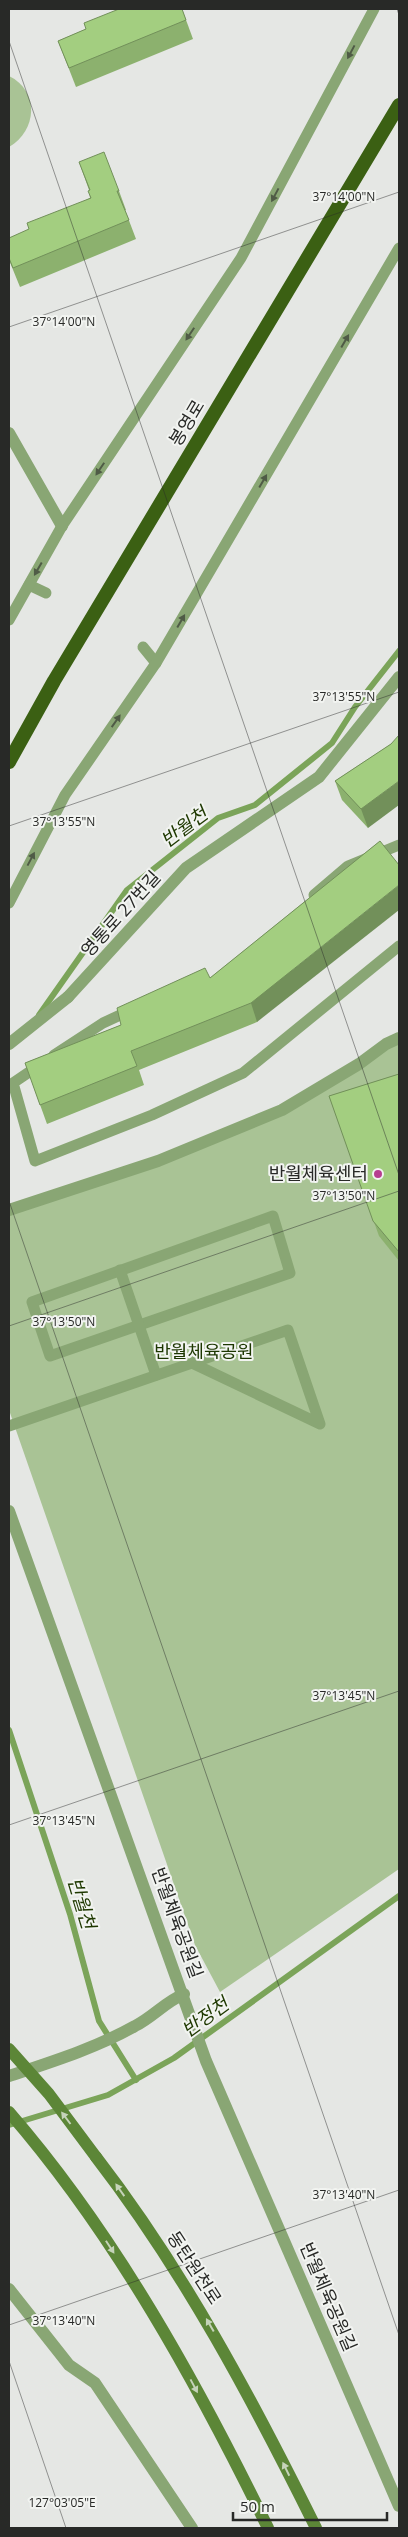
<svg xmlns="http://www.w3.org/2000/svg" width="408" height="2537" viewBox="0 0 408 2537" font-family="'Open Sans','Noto Sans KR',sans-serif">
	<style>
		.green { fill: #a9c395 }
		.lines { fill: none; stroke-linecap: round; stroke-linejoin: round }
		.stream { stroke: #7ba459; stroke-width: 6 }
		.service { stroke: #89a674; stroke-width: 11 }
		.minor { stroke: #89a674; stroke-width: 12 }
		.tertiary { stroke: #89a674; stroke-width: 12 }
		.secondary { stroke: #5c8637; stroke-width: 12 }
		.trunk { stroke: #3b6013; stroke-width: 14 }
		.secondary-bridge { stroke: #5c8637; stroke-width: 12 }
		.wall { fill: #8cb16e }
		.shaded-wall { fill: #72905a }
		.building { fill: #a3ce80; stroke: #72905a }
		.oneway { fill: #4f5b46 }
		.oneway2 { fill: #c5d3b9 }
		.ticks { fill: none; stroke: #282927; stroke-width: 1; stroke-opacity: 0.45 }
		.poi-dot { fill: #b73e91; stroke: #f2f4f1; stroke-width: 2 }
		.labels { text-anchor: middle; stroke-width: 4; stroke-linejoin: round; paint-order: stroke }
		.street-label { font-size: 18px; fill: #282927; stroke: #f2f4f1 }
		.poi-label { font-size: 18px; fill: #282927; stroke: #f2f4f1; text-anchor: end }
		.park-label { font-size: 18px; fill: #1c3600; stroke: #f2f4f1 }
		.water-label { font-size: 19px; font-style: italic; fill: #1e3800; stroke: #f2f4f1 }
		.ticks-label { font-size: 12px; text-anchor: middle; fill: #282927; stroke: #f2f4f1; stroke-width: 4; stroke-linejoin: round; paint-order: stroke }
	</style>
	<rect width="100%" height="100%" fill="#e5e7e4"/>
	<g class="green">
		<path d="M 9,76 C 40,91 37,131 9,147 Z"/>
		<path d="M 399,1038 L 399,1869 L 220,1992 L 195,1945 L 9,1410 L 9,1210 L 282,1110 Z"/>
	</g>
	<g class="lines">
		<g class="stream">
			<path d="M 39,1015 L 127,890 L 218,818 L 255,805 L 332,743 L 355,707 L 399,651"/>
			<path d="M 9,1730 L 70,1914 L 99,2021 L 136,2080"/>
			<path d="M 9,2125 L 108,2095 L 174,2058 L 399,1896"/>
		</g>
		<g class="service">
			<path d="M 29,585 L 46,593"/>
			<path d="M 9,620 L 62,526 L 241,258 L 374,9"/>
			<path d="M 143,647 L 156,663"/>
			<path d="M 314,895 L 348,866 L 399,845"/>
			<path d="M 9,903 L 65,795 L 156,663 L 399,248"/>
			<path d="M 54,1055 L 103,1023 L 131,1010"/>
			<path d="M 41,1064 L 13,1083 L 35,1161 L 152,1115 L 243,1073 L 399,946"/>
			<path d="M 273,1216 L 290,1273 L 50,1356 L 32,1302 Z"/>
			<path d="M 120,1270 L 156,1375"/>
			<path d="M 9,1426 L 288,1330 L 320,1424 L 192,1363"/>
		</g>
		<g class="minor">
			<path d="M 9,433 L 62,526"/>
			<path d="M 68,997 L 186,868 L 319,777 L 399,677"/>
			<path d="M 9,1210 L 158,1161 L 282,1110 L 359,1064 L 386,1044 L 399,1038"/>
			<path d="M 9,2076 C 51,2062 96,2048 135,2026 C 153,2017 165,2002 184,1994"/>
			<path d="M 9,2289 L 69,2365 L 95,2383 L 192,2528"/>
		</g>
		<g class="tertiary">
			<path d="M 9,1044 L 68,997"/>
			<path d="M 9,1511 L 206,2061 L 399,2506"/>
		</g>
		<g class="secondary">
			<path d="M 9,2112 C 115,2234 197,2383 268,2528"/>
			<path d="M 96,2157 C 184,2271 252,2399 316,2528"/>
		</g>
		<path class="trunk" d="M 9,762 L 54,681 L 399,105"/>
		<path class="secondary-bridge" d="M 9,2049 L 49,2094 L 96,2157"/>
	</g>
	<g class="wall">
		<path d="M 182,9 L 193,39 L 76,87 L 58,41 L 86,29 Z"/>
		<path d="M 79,162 L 119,191 L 126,210 L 125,210 L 136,239 L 20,287 L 9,260 L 9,238 L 29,230 L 90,198 L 89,190 Z"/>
		<path d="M 391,744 L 368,828 L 342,800 L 335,781 Z"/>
		<path d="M 380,841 L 257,1022 L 139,1070 L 144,1085 L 47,1124 L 25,1063 L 121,1025 L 210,978 Z"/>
		<path d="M 399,1074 L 399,1261 L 379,1236 L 329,1096 Z"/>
	</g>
	<g class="shaded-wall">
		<path d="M 399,781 L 399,805 L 368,828 L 361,809 Z"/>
		<path d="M 399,885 L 399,910 L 257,1022 L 251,1003 Z"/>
	</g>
	<g class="building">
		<path d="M 119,9 L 182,9 L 186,20 L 69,68 L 58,41 L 86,29 L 84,23 Z"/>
		<path d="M 104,152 L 119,191 L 117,191 L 129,220 L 13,268 L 9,258 L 9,238 L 29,229 L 27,223 L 91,198 L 88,191 L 90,190 L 79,162 Z"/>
		<path d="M 399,735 L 399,781 L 361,809 L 335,781 L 391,744 Z"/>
		<path d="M 380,841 L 399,865 L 399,885 L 251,1003 L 131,1051 L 137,1066 L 40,1105 L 25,1063 L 121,1025 L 117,1008 L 205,968 L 210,978 Z"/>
		<path d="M 399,1074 L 399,1252 L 373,1221 L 329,1096 Z"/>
	</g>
	<defs><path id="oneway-solid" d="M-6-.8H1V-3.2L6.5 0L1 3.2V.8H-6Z" transform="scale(1.25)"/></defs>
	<g class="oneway">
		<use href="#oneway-solid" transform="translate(351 52) rotate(118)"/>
		<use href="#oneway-solid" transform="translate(275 195) rotate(118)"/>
		<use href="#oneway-solid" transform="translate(190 334) rotate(124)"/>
		<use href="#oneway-solid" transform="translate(345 341) rotate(-60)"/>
		<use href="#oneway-solid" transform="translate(100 469) rotate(124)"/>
		<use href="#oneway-solid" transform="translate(263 481) rotate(-60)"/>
		<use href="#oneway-solid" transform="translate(38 569) rotate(120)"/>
		<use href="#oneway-solid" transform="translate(181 621) rotate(-60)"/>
		<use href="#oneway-solid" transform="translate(116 721) rotate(-55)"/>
		<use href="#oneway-solid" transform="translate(31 859) rotate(-62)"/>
	</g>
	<g class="oneway2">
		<use href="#oneway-solid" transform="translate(66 2118) rotate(-127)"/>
		<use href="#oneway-solid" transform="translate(120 2190) rotate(-125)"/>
		<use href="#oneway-solid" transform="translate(110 2247) rotate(57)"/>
		<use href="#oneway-solid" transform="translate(210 2325) rotate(-120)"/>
		<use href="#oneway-solid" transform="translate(194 2386) rotate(62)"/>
		<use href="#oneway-solid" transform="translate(286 2469) rotate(-116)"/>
	</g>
	<path class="ticks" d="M 397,9 L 399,15M 9,41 L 399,1175M 9,327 L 399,192M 9,826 L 399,692M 9,1201 L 399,2335M 9,1326 L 399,1191M 9,1825 L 399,1691M 9,2325 L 399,2190M 9,2361 L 66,2528"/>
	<circle class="poi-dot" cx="378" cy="1174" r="5"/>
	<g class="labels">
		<g class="street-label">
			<text transform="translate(187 423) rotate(-59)" y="6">봉영로</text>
			<text transform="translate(121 914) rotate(-48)" y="6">영통로 27번길</text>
			<text transform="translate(177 1923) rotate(70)" y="6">반월체육공원길</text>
			<text transform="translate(194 2268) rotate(57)" y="6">동탄원천로</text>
			<text transform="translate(328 2297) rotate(67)" y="6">반월체육공원길</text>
		</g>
		<g class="poi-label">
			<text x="368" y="1180">반월체육센터</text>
		</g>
		<g class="park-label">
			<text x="204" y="1358">반월체육공원</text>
		</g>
		<g class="water-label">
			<text transform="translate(184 827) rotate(-37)" y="7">반월천</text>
			<text transform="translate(82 1903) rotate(73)" y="7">반월천</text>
			<text transform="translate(205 2017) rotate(-36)" y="7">반정천</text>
		</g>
	</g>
	<g class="ticks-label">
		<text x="344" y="201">37°14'00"N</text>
		<text x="64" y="326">37°14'00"N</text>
		<text x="344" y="701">37°13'55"N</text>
		<text x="64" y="826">37°13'55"N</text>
		<text x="344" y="1200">37°13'50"N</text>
		<text x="64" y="1326">37°13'50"N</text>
		<text x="344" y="1700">37°13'45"N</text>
		<text x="64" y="1825">37°13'45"N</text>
		<text x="344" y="2199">37°13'40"N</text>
		<text x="64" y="2325">37°13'40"N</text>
		<text x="62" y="2507">127°03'05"E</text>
	</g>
	<rect width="408" height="2537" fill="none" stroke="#282927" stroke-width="20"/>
	<path d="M233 2512v8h154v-8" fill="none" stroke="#282927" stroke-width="2.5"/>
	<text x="240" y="2512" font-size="15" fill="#282927" stroke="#f2f4f1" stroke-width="4" paint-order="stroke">50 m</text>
</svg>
